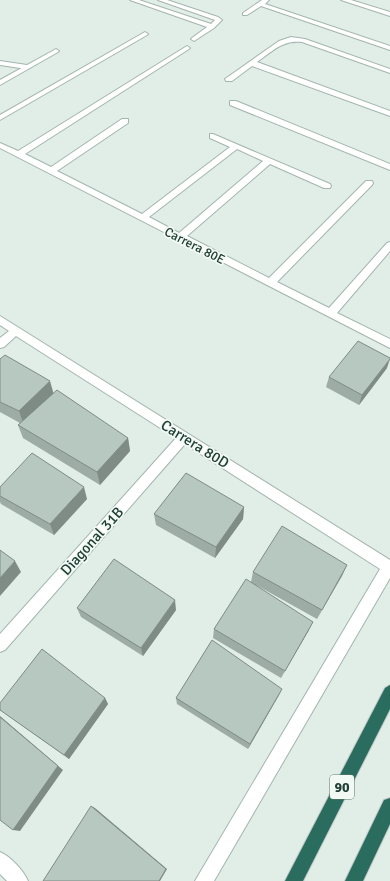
<svg xmlns="http://www.w3.org/2000/svg" width="390" height="881" viewBox="0 0 390 881" font-family="Signika,sans-serif">
	<style>
		.lines { fill: none; stroke-linecap: round; stroke-linejoin: round }
		.lane-casing { stroke: #a3b5ae; stroke-width: 2 }
		.street-casing { stroke: #a3b5ae; stroke-width: 2 }
		.highway-casing { stroke: #c1c9c7; stroke-width: 2 }
		.lane { fill: #fff; fill-rule: evenodd }
		.street { fill: #fff; fill-rule: evenodd }
		.highway { fill: #2a6d5e; fill-rule: evenodd }
		.wall { fill: #9daca5 }
		.shaded-wall { fill: #7f8c86 }
		.building { fill: #b6c8c0; stroke: #7f8c86 }
		.labels { text-anchor: middle; stroke-width: 3.5; stroke-linejoin: round; paint-order: stroke }
		.far-street-label { font-size: 13px; fill: #203f36; stroke: #f2f9f5 }
		.shield { fill: #f2f9f5; stroke: #5f776f; stroke-width: 1 }
		.shield-label { font-size: 14px; font-weight: bold; fill: #203f36 }
		.street-label { font-size: 15px; fill: #203f36; stroke: #f2f9f5 }
	</style>
	<rect width="100%" height="100%" fill="#e1ede7"/>
	<g class="lines">
		<g class="lane-casing">
			<path id="lane" d="M 0,61 L 27,65 L 31,67 L 27,69 L 0,65 Z"/>
		</g>
		<g class="street-casing">
			<g id="street">
				<path d="M 130,0 L 139,0 L 211,24 L 215,20 L 158,0 L 167,0 L 218,17 L 222,20 L 214,28 L 194,41 L 191,39 L 192,38 L 207,27 Z"/>
				<path d="M 262,0 L 269,0 L 265,4 L 390,46 L 390,50 L 261,6 L 247,15 L 243,15 L 243,13 Z"/>
				<path d="M 341,0 L 351,0 L 390,12 L 390,16 Z"/>
				<path d="M 145,32 L 148,34 L 147,35 L 0,120 L 0,115 Z"/>
				<path d="M 291,37 L 305,39 L 390,69 L 390,73 L 302,42 C 282,40 273,51 257,62 L 390,111 L 390,116 L 252,66 L 232,81 L 226,81 L 225,79 L 279,41 Z"/>
				<path d="M 187,46 L 190,48 L 189,49 L 25,154 L 51,167 L 122,119 L 128,119 L 128,123 L 57,171 L 142,214 L 230,147 L 210,138 L 210,134 L 213,134 L 330,184 L 331,186 L 330,188 L 324,188 L 270,164 L 187,236 L 269,278 L 366,181 L 372,181 L 373,183 L 372,185 L 277,282 L 329,308 L 387,243 L 390,242 L 390,251 L 337,313 L 390,339 L 390,348 L 0,148 L 0,143 L 18,151 ZM 237,149 L 263,161 L 179,233 L 149,217 Z"/>
				<path d="M 56,49 L 59,51 L 58,52 L 0,85 L 0,80 Z"/>
				<path d="M 230,101 L 236,101 L 390,164 L 390,170 L 230,105 Z"/>
				<path d="M 0,316 L 390,560 L 390,578 L 214,881 L 195,881 L 380,569 L 185,444 L 5,650 L 0,652 L 0,634 L 176,438 L 16,336 L 4,347 L 0,348 L 0,338 L 9,331 L 0,325 Z"/>
				<path d="M 0,852 C 11,857 23,870 28,881 L 7,881 L 0,874 Z"/>
			</g>
		</g>
		<g class="highway-casing">
			<g id="highway">
				<path d="M 390,685 L 390,709 L 303,881 L 285,881 L 385,688 Z"/>
				<path d="M 390,798 L 390,824 L 363,881 L 345,881 L 384,800 Z"/>
			</g>
		</g>
		<use href="#lane" class="lane"/>
		<use href="#street" class="street"/>
		<use href="#highway" class="highway"/>
	</g>
	<g class="wall">
		<path d="M 0,359 L 53,393 L 128,438 L 130,451 L 100,485 L 23,438 L 18,425 L 20,423 L 0,412 Z"/>
		<path d="M 387,368 L 359,405 L 326,387 L 329,377 Z"/>
		<path d="M 0,487 L 87,499 L 54,535 L 1,504 L 0,502 Z"/>
		<path d="M 244,507 L 243,519 L 215,558 L 156,525 L 154,514 Z"/>
		<path d="M 347,565 L 317,619 L 256,585 L 309,630 L 281,678 L 213,638 L 214,629 L 251,582 L 253,572 Z"/>
		<path d="M 77,608 L 176,610 L 143,656 L 81,617 Z"/>
		<path d="M 279,695 L 248,749 L 177,704 L 176,698 Z"/>
		<path d="M 105,698 L 108,704 L 69,759 L 0,710 Z"/>
	</g>
	<g class="shaded-wall">
		<path d="M 390,359 L 387,368 L 359,405 L 362,395 Z"/>
		<path d="M 50,381 L 54,395 L 24,425 L 19,411 Z"/>
		<path d="M 128,438 L 130,451 L 100,485 L 97,472 Z"/>
		<path d="M 84,487 L 87,499 L 54,535 L 50,524 Z"/>
		<path d="M 244,507 L 243,519 L 215,558 L 216,547 Z"/>
		<path d="M 15,561 L 21,572 L 0,596 L 0,578 Z"/>
		<path d="M 347,565 L 342,576 L 317,619 Z"/>
		<path d="M 175,600 L 176,610 L 143,656 L 141,648 Z"/>
		<path d="M 313,622 L 309,630 L 281,678 Z"/>
		<path d="M 282,689 L 279,695 L 248,749 L 250,744 Z"/>
		<path d="M 105,698 L 108,704 L 69,759 L 64,755 Z"/>
		<path d="M 0,716 L 63,770 L 20,831 L 13,830 Z"/>
		<path d="M 91,806 L 95,808 L 167,869 L 160,881 L 159,881 Z"/>
	</g>
	<g class="building">
		<path d="M 358,341 L 390,358 L 390,359 L 362,395 L 329,377 Z"/>
		<path d="M 5,355 L 50,381 L 19,411 L 0,402 L 0,359 Z"/>
		<path d="M 57,390 L 128,438 L 97,472 L 18,425 Z"/>
		<path d="M 32,453 L 84,487 L 50,524 L 0,496 L 0,487 Z"/>
		<path d="M 186,473 L 244,507 L 216,547 L 154,514 Z"/>
		<path d="M 282,526 L 347,565 L 322,610 L 253,572 Z"/>
		<path d="M 0,550 L 15,561 L 0,578 Z"/>
		<path d="M 114,559 L 175,600 L 141,648 L 77,608 Z"/>
		<path d="M 246,579 L 313,622 L 285,671 L 214,629 Z"/>
		<path d="M 212,640 L 282,689 L 250,744 L 176,698 Z"/>
		<path d="M 42,649 L 105,698 L 64,755 L 0,710 L 0,703 Z"/>
		<path d="M 0,717 L 58,766 L 13,830 L 0,820 Z"/>
		<path d="M 91,806 L 166,869 L 159,881 L 43,881 Z"/>
	</g>
	<g class="labels">
		<g class="far-street-label">
			<text transform="translate(195 245) rotate(27)" y="5">Carrera 80E</text>
		</g>
		<rect class="shield" x="330" y="775" width="24" height="24" rx="3"/>
		<g class="shield-label">
			<text x="342" y="792">90</text>
		</g>
		<g class="street-label">
			<text transform="translate(195 444) rotate(32)" y="5">Carrera 80D</text>
			<text transform="translate(92 541) rotate(-48)" y="5">Diagonal 31B</text>
		</g>
	</g>
</svg>
